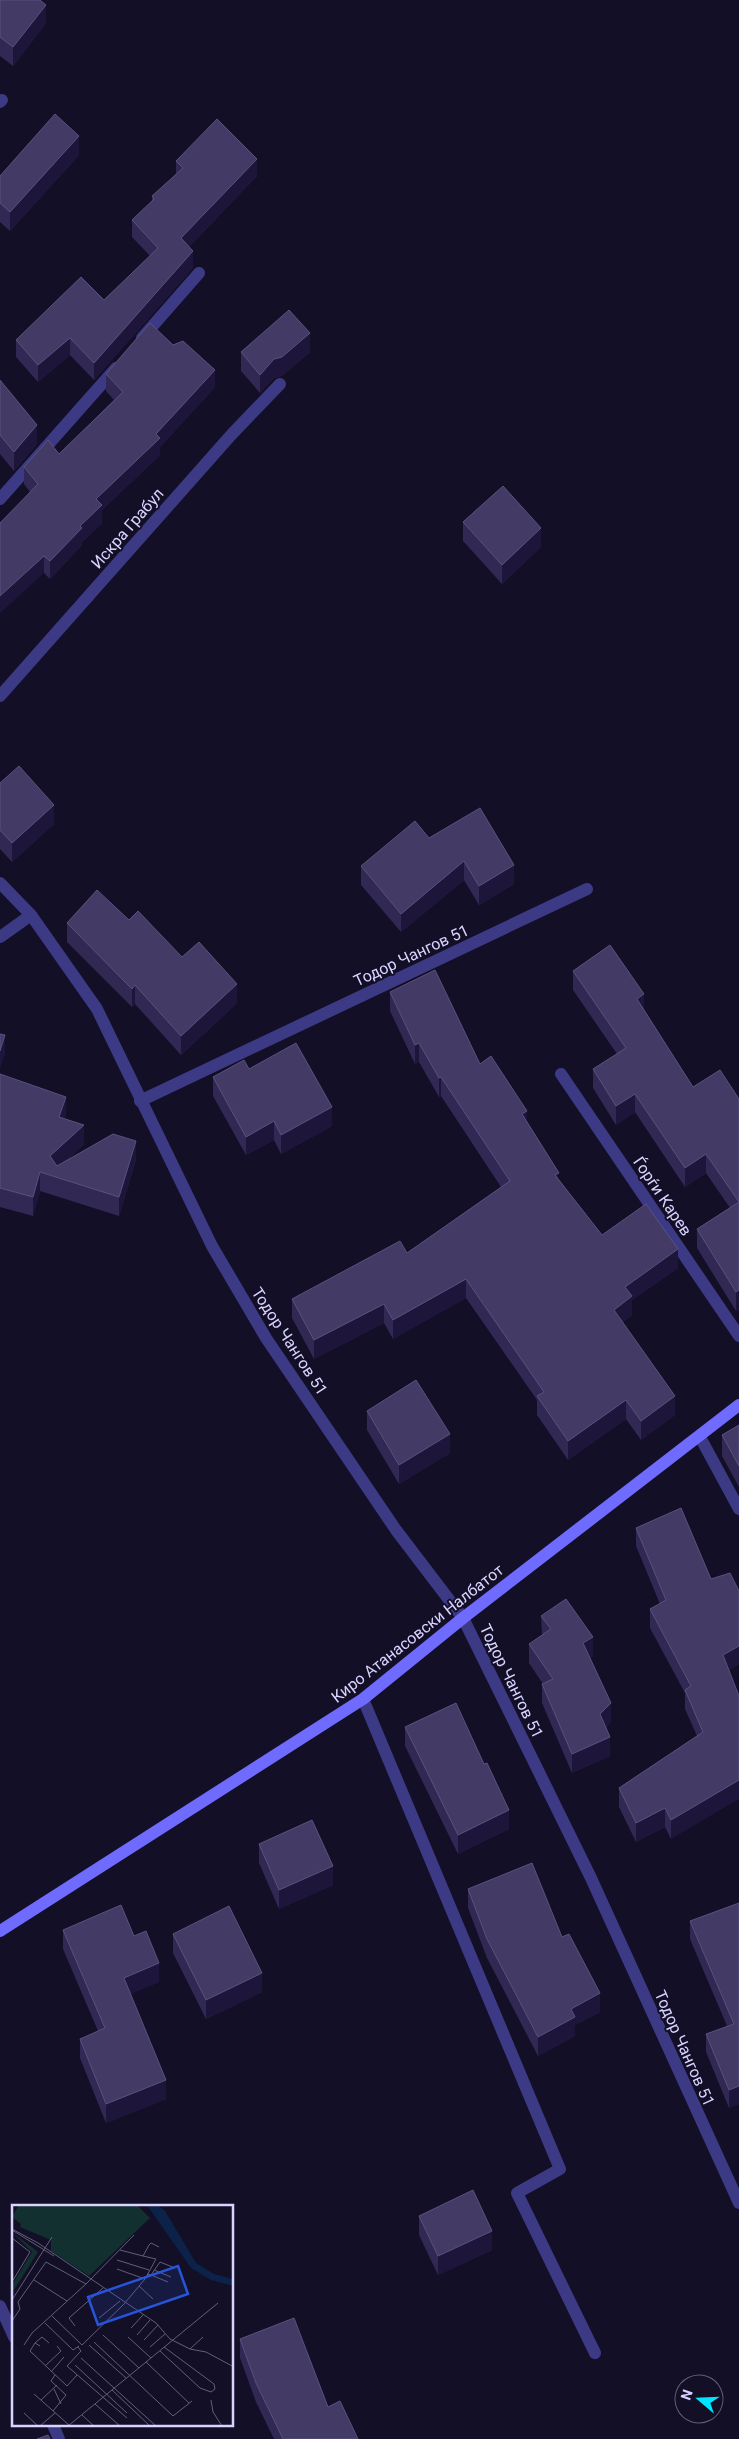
<svg xmlns="http://www.w3.org/2000/svg" width="739" height="2439" viewBox="0 0 739 2439" font-family="Roboto,sans-serif">
	<style>
		.lines { fill: none; stroke-linecap: round; stroke-linejoin: round }
		.street { stroke: #3d3a85; stroke-width: 12 }
		.secondary { stroke: #6f6bff; stroke-width: 12 }
		.wall { fill: #312854 }
		.shaded-wall { fill: #1d163a }
		.building { fill: #433a66; stroke: #5a527e }
		.labels { text-anchor: middle; stroke-width: 4; stroke-linejoin: round; paint-order: stroke }
		.street-label { font-size: 16px; fill: #d9d4ff; stroke: #130f26 }
		.inset-road { fill: none; stroke: #625e7d; stroke-width: 1 }
		.view { fill: #2655da; fill-opacity: 0.15; stroke: #2655da; stroke-width: 2.5 }
		.inset-edge { fill: none; stroke: #d9d4ff; stroke-width: 2.5 }
	</style>
	<rect width="100%" height="100%" fill="#130f26"/>
	<g class="lines">
		<g class="street">
			<path d="M 0,102 L 2,100"/>
			<path d="M 142,338 L 199,273"/>
			<path d="M 0,499 L 116,368"/>
			<path d="M 0,696 L 232,434 L 280,384"/>
			<path d="M 0,883 L 31,915 L 97,1009 L 212,1246 L 266,1338 L 396,1530 L 463,1618 L 591,1878 L 739,2203"/>
			<path d="M 0,937 L 31,915"/>
			<path d="M 561,1074 L 739,1336"/>
			<path d="M 140,1101 L 587,889"/>
			<path d="M 700,1437 L 739,1509"/>
			<path d="M 363,1699 L 560,2169 L 517,2193 L 595,2353"/>
			<path d="M 0,2306 L 14,2337"/>
			<path d="M 53,2425 L 59,2439"/>
		</g>
		<path class="secondary" d="M 0,1931 L 363,1699 L 463,1618 L 739,1405"/>
	</g>
	<g class="wall">
		<path d="M 0,0 L 46,23 L 13,66 L 0,56 Z"/>
		<path d="M 79,155 L 10,231 L 0,222 L 0,176 Z"/>
		<path d="M 176,161 L 257,176 L 189,247 L 193,268 L 94,380 L 70,355 L 38,382 L 16,357 L 16,340 L 104,300 L 150,256 L 132,237 L 132,220 L 152,201 L 152,196 L 176,175 Z"/>
		<path d="M 241,352 L 310,352 L 282,376 L 274,378 L 260,393 L 241,371 Z"/>
		<path d="M 106,374 L 215,387 L 160,447 L 160,455 L 102,510 L 102,523 L 82,542 L 82,545 L 50,579 L 44,573 L 30,492 L 24,484 L 24,467 L 59,454 L 114,400 L 106,391 Z"/>
		<path d="M 0,380 L 37,444 L 14,471 L 0,454 Z"/>
		<path d="M 463,522 L 541,547 L 502,584 L 463,541 Z"/>
		<path d="M 0,783 L 54,824 L 12,862 L 0,849 Z"/>
		<path d="M 429,838 L 514,884 L 479,905 L 464,880 L 401,932 L 361,885 L 361,866 Z"/>
		<path d="M 129,920 L 182,957 L 237,1003 L 181,1055 L 135,1004 L 132,1007 L 67,942 L 67,923 Z"/>
		<path d="M 573,971 L 644,1010 L 693,1087 L 739,1099 L 739,1309 L 736,1311 L 697,1248 L 697,1229 L 730,1208 L 706,1173 L 685,1187 L 635,1112 L 616,1125 L 593,1088 L 593,1069 L 617,1054 L 573,990 Z"/>
		<path d="M 390,992 L 480,1064 L 527,1122 L 559,1180 L 602,1235 L 678,1268 L 632,1300 L 632,1315 L 623,1322 L 675,1415 L 641,1440 L 626,1419 L 568,1460 L 537,1415 L 537,1400 L 466,1298 L 393,1339 L 384,1323 L 314,1359 L 292,1318 L 292,1299 L 407,1253 L 501,1187 L 441,1096 L 439,1097 L 419,1062 L 415,1064 L 390,1011 Z"/>
		<path d="M 249,1069 L 332,1126 L 281,1154 L 274,1140 L 246,1155 L 213,1096 L 213,1077 Z"/>
		<path d="M 0,1074 L 66,1116 L 64,1119 L 84,1144 L 67,1160 L 136,1160 L 119,1216 L 40,1191 L 33,1216 L 0,1207 Z"/>
		<path d="M 367,1411 L 450,1453 L 399,1484 L 367,1430 Z"/>
		<path d="M 739,1425 L 739,1487 L 722,1456 L 722,1435 Z"/>
		<path d="M 636,1528 L 711,1579 L 739,1591 L 739,1664 L 729,1670 L 671,1839 L 665,1827 L 636,1842 L 619,1807 L 619,1788 L 697,1736 L 685,1709 L 685,1693 L 650,1628 L 650,1609 L 660,1604 L 636,1546 Z"/>
		<path d="M 541,1616 L 593,1656 L 590,1658 L 611,1722 L 606,1727 L 610,1756 L 572,1773 L 542,1703 L 542,1684 L 543,1684 L 529,1663 L 529,1644 L 542,1635 Z"/>
		<path d="M 405,1727 L 509,1829 L 458,1854 L 405,1746 Z"/>
		<path d="M 259,1844 L 333,1885 L 279,1909 L 259,1863 Z"/>
		<path d="M 468,1889 L 562,1937 L 600,2012 L 575,2025 L 575,2036 L 538,2056 L 487,1958 L 468,1908 Z"/>
		<path d="M 739,1904 L 739,2104 L 729,2108 L 706,2052 L 706,2034 L 727,2026 L 690,1939 L 690,1921 Z"/>
		<path d="M 63,1930 L 134,1936 L 159,1982 L 130,1994 L 166,2099 L 106,2123 L 80,2058 L 80,2039 L 98,2031 L 63,1949 Z"/>
		<path d="M 173,1934 L 262,1992 L 206,2019 L 173,1953 Z"/>
		<path d="M 419,2216 L 492,2250 L 438,2275 L 419,2235 Z"/>
		<path d="M 240,2339 L 328,2407 L 358,2439 L 274,2439 L 256,2402 L 240,2358 Z"/>
	</g>
	<g class="shaded-wall">
		<path d="M 46,5 L 46,23 L 13,66 L 13,47 Z"/>
		<path d="M 79,136 L 79,155 L 10,231 L 10,212 Z"/>
		<path d="M 257,159 L 257,176 L 181,255 L 181,238 Z"/>
		<path d="M 193,251 L 193,268 L 94,380 L 94,363 Z"/>
		<path d="M 310,333 L 310,352 L 282,376 L 274,378 L 260,393 L 260,375 L 274,359 Z"/>
		<path d="M 70,338 L 70,355 L 38,382 L 38,365 Z"/>
		<path d="M 215,370 L 215,387 L 160,447 L 160,455 L 102,510 L 102,523 L 82,542 L 82,545 L 50,579 L 50,561 L 80,526 L 96,499 Z"/>
		<path d="M 37,425 L 37,444 L 14,471 L 14,452 Z"/>
		<path d="M 541,528 L 541,547 L 502,584 L 502,565 Z"/>
		<path d="M 44,556 L 44,573 L 0,613 L 0,596 Z"/>
		<path d="M 54,805 L 54,824 L 12,862 L 12,843 Z"/>
		<path d="M 464,861 L 464,880 L 401,932 L 401,914 Z"/>
		<path d="M 514,865 L 514,884 L 479,905 L 479,886 Z"/>
		<path d="M 237,984 L 237,1003 L 181,1055 L 181,1036 Z"/>
		<path d="M 135,985 L 135,1004 L 132,1007 L 132,989 Z"/>
		<path d="M 644,994 L 644,1013 L 637,999 Z"/>
		<path d="M 5,1035 L 5,1054 L 0,1069 L 0,1051 Z"/>
		<path d="M 419,1043 L 419,1062 L 415,1064 L 415,1045 Z"/>
		<path d="M 441,1077 L 441,1096 L 439,1097 L 439,1078 Z"/>
		<path d="M 635,1094 L 635,1112 L 616,1125 L 616,1106 Z"/>
		<path d="M 66,1097 L 66,1116 L 59,1136 L 59,1117 Z"/>
		<path d="M 332,1107 L 332,1126 L 281,1154 L 281,1135 Z"/>
		<path d="M 527,1111 L 527,1130 L 522,1114 Z"/>
		<path d="M 274,1121 L 274,1140 L 246,1155 L 246,1137 Z"/>
		<path d="M 84,1125 L 84,1144 L 50,1175 L 50,1156 Z"/>
		<path d="M 136,1141 L 136,1160 L 119,1216 L 119,1197 Z"/>
		<path d="M 706,1154 L 706,1173 L 685,1187 L 685,1168 Z"/>
		<path d="M 40,1172 L 40,1191 L 33,1216 L 33,1197 Z"/>
		<path d="M 678,1249 L 678,1268 L 632,1300 L 632,1315 L 614,1329 L 614,1310 L 625,1287 Z"/>
		<path d="M 466,1279 L 466,1298 L 393,1339 L 393,1320 Z"/>
		<path d="M 739,1290 L 739,1309 L 736,1311 L 736,1292 Z"/>
		<path d="M 384,1304 L 384,1323 L 314,1359 L 314,1340 Z"/>
		<path d="M 675,1396 L 675,1415 L 641,1440 L 641,1421 Z"/>
		<path d="M 626,1400 L 626,1419 L 568,1460 L 568,1441 Z"/>
		<path d="M 450,1434 L 450,1453 L 399,1484 L 399,1465 Z"/>
		<path d="M 593,1637 L 593,1656 L 583,1662 L 583,1643 Z"/>
		<path d="M 739,1646 L 739,1664 L 723,1673 L 723,1655 Z"/>
		<path d="M 611,1703 L 611,1722 L 600,1733 L 600,1714 Z"/>
		<path d="M 610,1737 L 610,1756 L 572,1773 L 572,1754 Z"/>
		<path d="M 739,1780 L 739,1799 L 671,1839 L 671,1820 Z"/>
		<path d="M 665,1808 L 665,1827 L 636,1842 L 636,1823 Z"/>
		<path d="M 509,1810 L 509,1829 L 458,1854 L 458,1835 Z"/>
		<path d="M 333,1866 L 333,1885 L 279,1909 L 279,1890 Z"/>
		<path d="M 159,1963 L 159,1982 L 124,1997 L 124,1978 Z"/>
		<path d="M 262,1973 L 262,1992 L 206,2019 L 206,2000 Z"/>
		<path d="M 600,1993 L 600,2012 L 575,2025 L 575,2036 L 538,2056 L 538,2037 L 571,2009 Z"/>
		<path d="M 166,2080 L 166,2099 L 106,2123 L 106,2104 Z"/>
		<path d="M 739,2086 L 739,2104 L 729,2108 L 729,2090 Z"/>
		<path d="M 492,2231 L 492,2250 L 438,2275 L 438,2256 Z"/>
	</g>
	<g class="building">
		<path d="M 0,0 L 40,0 L 46,5 L 13,47 L 0,37 Z"/>
		<path d="M 55,114 L 79,136 L 10,212 L 0,203 L 0,176 Z"/>
		<path d="M 217,119 L 257,159 L 181,238 L 193,251 L 94,363 L 70,338 L 38,365 L 16,340 L 81,277 L 104,300 L 158,248 L 132,220 L 154,199 L 152,196 L 183,168 L 176,161 Z"/>
		<path d="M 289,310 L 310,333 L 282,357 L 274,359 L 260,375 L 241,352 Z"/>
		<path d="M 150,323 L 173,345 L 183,341 L 215,370 L 156,434 L 160,438 L 96,499 L 102,505 L 80,526 L 82,528 L 50,561 L 44,556 L 0,596 L 0,523 L 38,484 L 24,467 L 48,440 L 59,454 L 123,392 L 106,374 Z"/>
		<path d="M 0,380 L 37,425 L 14,452 L 0,435 Z"/>
		<path d="M 503,486 L 541,528 L 502,565 L 463,522 Z"/>
		<path d="M 19,766 L 54,805 L 12,843 L 0,830 L 0,783 Z"/>
		<path d="M 480,808 L 514,865 L 479,886 L 464,861 L 401,914 L 361,866 L 415,821 L 429,838 Z"/>
		<path d="M 97,890 L 129,920 L 138,911 L 182,957 L 199,942 L 237,984 L 181,1036 L 135,985 L 132,989 L 67,923 Z"/>
		<path d="M 610,945 L 644,994 L 637,999 L 693,1087 L 720,1070 L 739,1099 L 739,1290 L 736,1292 L 697,1229 L 739,1202 L 706,1154 L 685,1168 L 635,1094 L 616,1106 L 593,1069 L 626,1048 L 573,971 Z"/>
		<path d="M 435,970 L 480,1064 L 491,1056 L 527,1111 L 522,1114 L 559,1173 L 555,1175 L 602,1235 L 646,1204 L 678,1249 L 625,1287 L 632,1296 L 614,1310 L 675,1396 L 641,1421 L 626,1400 L 568,1441 L 537,1396 L 544,1392 L 466,1279 L 393,1320 L 384,1304 L 314,1340 L 292,1299 L 400,1241 L 407,1253 L 510,1181 L 441,1077 L 439,1078 L 419,1043 L 415,1045 L 390,992 Z"/>
		<path d="M 0,1034 L 5,1035 L 0,1051 Z"/>
		<path d="M 296,1043 L 332,1107 L 281,1135 L 274,1121 L 246,1137 L 213,1077 L 244,1060 L 249,1069 Z"/>
		<path d="M 0,1074 L 66,1097 L 59,1117 L 84,1125 L 50,1156 L 57,1166 L 113,1134 L 136,1141 L 119,1197 L 40,1172 L 33,1197 L 0,1188 Z"/>
		<path d="M 416,1380 L 450,1434 L 399,1465 L 367,1411 Z"/>
		<path d="M 739,1425 L 739,1466 L 722,1435 Z"/>
		<path d="M 681,1508 L 711,1579 L 730,1573 L 739,1591 L 739,1646 L 723,1655 L 739,1696 L 739,1780 L 671,1820 L 665,1808 L 636,1823 L 619,1788 L 703,1732 L 685,1690 L 691,1686 L 650,1609 L 666,1600 L 636,1528 Z"/>
		<path d="M 566,1599 L 593,1637 L 583,1643 L 611,1703 L 600,1714 L 610,1737 L 572,1754 L 542,1684 L 553,1679 L 529,1644 L 551,1629 L 541,1616 Z"/>
		<path d="M 456,1703 L 484,1764 L 487,1763 L 509,1810 L 458,1835 L 405,1727 Z"/>
		<path d="M 312,1820 L 333,1866 L 279,1890 L 259,1844 Z"/>
		<path d="M 532,1863 L 562,1937 L 569,1934 L 600,1993 L 571,2009 L 575,2017 L 538,2037 L 487,1939 L 468,1889 Z"/>
		<path d="M 739,1903 L 739,2086 L 729,2090 L 706,2034 L 734,2024 L 690,1921 Z"/>
		<path d="M 121,1905 L 134,1936 L 146,1931 L 159,1963 L 124,1978 L 166,2080 L 106,2104 L 80,2039 L 105,2028 L 63,1930 Z"/>
		<path d="M 229,1906 L 262,1973 L 206,2000 L 173,1934 Z"/>
		<path d="M 473,2190 L 492,2231 L 438,2256 L 419,2216 Z"/>
		<path d="M 294,2318 L 328,2407 L 340,2401 L 358,2439 L 283,2439 L 256,2383 L 240,2339 Z"/>
		<path d="M 48,2435 L 50,2439 L 37,2439 Z"/>
	</g>
	<g class="labels">
		<g class="street-label">
			<text transform="translate(127 528) rotate(-49)" y="6">Искра Грабул</text>
			<text transform="translate(411 955) rotate(-25)" y="6">Тодор Чангов 51</text>
			<text transform="translate(663 1196) rotate(56)" y="6">Ѓорѓи Карев</text>
			<text transform="translate(290 1341) rotate(57)" y="6">Тодор Чангов 51</text>
			<text transform="translate(417 1633) rotate(-38)" y="6">Киро Атанасовски Налбатот</text>
			<text transform="translate(512 1681) rotate(64)" y="6">Тодор Чангов 51</text>
			<text transform="translate(685 2048) rotate(66)" y="6">Тодор Чангов 51</text>
		</g>
	</g>
	<g transform="translate(12 2205)">
		<rect width="221" height="221" fill="#130f26"/>
		<path d="M 7,0 L 125,0 L 138,13 L 77,71 L 39,46 L 39,35 L 8,22 L 9,19 L 0,12 ZM 0,27 L 26,47 L 0,88 L 0,80 L 20,47 Z" fill="#12302f"/>
		<path d="M 135,0 L 146,0 L 153,6 L 184,58 L 202,69 L 221,74 L 221,81 L 199,75 L 179,63 Z" fill="#0c2248"/>
		<path class="inset-road" d="M 0,24 L 26,38 L 144,118 L 158,134 L 178,144 L 194,147 L 222,162M 0,25 L 42,51M 0,33 L 18,47 L 0,77M 108,45 L 131,51M 105,55 L 137,65M 105,64 L 133,74M 142,65 L 159,72M 135,69 L 139,70 L 148,57 L 163,63M 139,70 L 156,77M 22,75 L 55,96M 127,81 L 141,94M 0,95 L 40,32M 40,111 L 70,140 L 112,99 L 133,74 L 144,54 L 131,51 L 137,40 L 139,38 L 147,42M 87,113 L 108,96M 0,116 L 8,104 L 6,97 L 34,57 L 74,79 L 122,30M 33,118 L 61,145 L 67,141M 63,121 L 57,113 L 91,83M 119,123 L 131,110M 91,130 L 127,163M 125,130 L 138,115M 116,132 L 139,153M 132,135 L 146,120M 82,137 L 161,211 L 180,196M 23,138 L 30,132 L 37,138M 12,140 L 20,128 L 74,79M 77,140 L 114,173M 28,141 L 23,138 L 18,146 L 55,181 L 65,170M 66,142 L 69,146 L 55,161 L 115,213M 138,142 L 153,129M 178,144 L 191,132M 148,146 L 188,183 L 199,187 L 203,184 L 202,179 L 152,142M 69,153 L 144,221M 134,157 L 177,198M 63,160 L 115,208M 33,161 L 49,146 L 45,141M 39,167 L 52,152M 42,184 L 49,199M 100,185 L 138,221M 22,189 L 57,220M 29,195 L 45,180M 199,195 L 201,207 L 210,221M 83,199 L 108,221M 41,206 L 54,190 L 39,176 L 43,170M 12,208 L 26,221M 70,210 L 82,221M 28,221 L 43,208M 56,221 L 206,98"/>
		<path class="view" d="M 166,61 L 176,89 L 86,120 L 76,92 Z"/>
		<rect width="221" height="221" class="inset-edge"/>
	</g>
	<g transform="translate(699 2399) rotate(289)"><circle r="24" fill="#130f26" stroke="#625e7d"/>
	<path d="M0-4L9 19L0 12L-9 19Z" fill="#00e5ff"/>
	<text y="-8" font-size="14" font-weight="bold" text-anchor="middle" fill="#d9d4ff">N</text>
	</g>
</svg>
